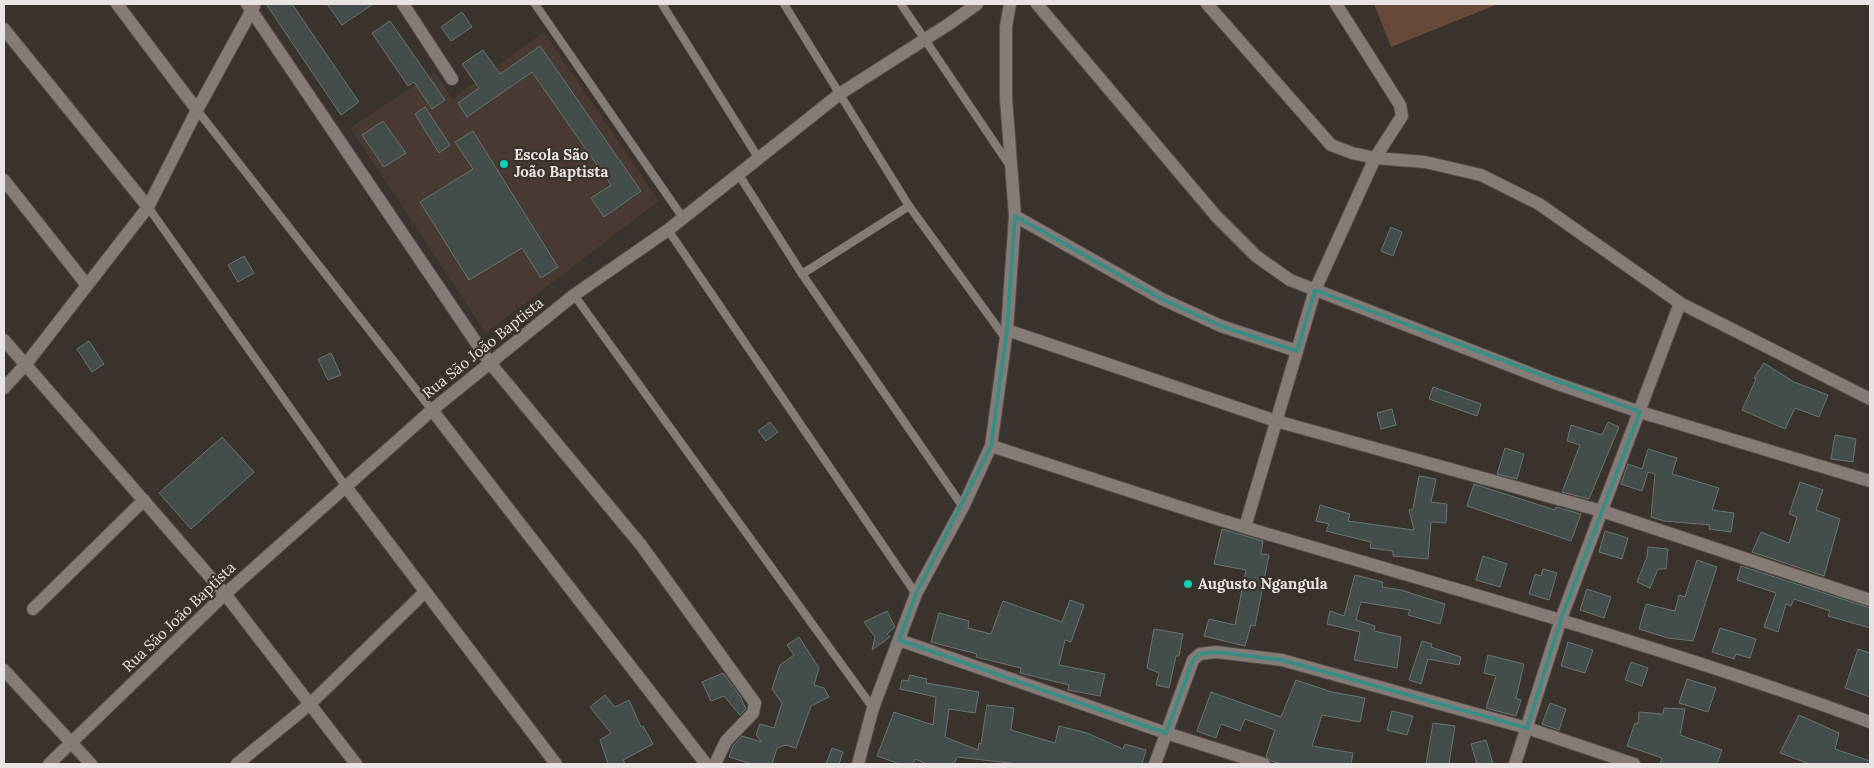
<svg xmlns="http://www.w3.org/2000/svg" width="1874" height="768" viewBox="0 0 1874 768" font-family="Lora,serif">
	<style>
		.built { fill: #483932 }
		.green { fill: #664939 }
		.building { fill: #434d4a; stroke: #697471 }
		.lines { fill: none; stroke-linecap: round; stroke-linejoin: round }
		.service-casing { stroke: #554e4a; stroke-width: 9 }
		.minor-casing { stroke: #554e4a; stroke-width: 14 }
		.service { stroke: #867c77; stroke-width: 8 }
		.minor { stroke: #867c77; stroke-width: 12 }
		.marked { fill: none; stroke: #3b8c85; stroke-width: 4; stroke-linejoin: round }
		.poi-dot { fill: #05d5b6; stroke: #3a322d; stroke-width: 2 }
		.labels { text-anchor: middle; stroke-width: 4.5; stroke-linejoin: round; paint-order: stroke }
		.poi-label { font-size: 15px; font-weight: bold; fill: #e9e4e1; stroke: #3a322d; text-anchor: start }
		.street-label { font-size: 15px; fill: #e9e4e1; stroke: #3a322d }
	</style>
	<rect width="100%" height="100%" fill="#3a322d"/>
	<path class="built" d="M 544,32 L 659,201 L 486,333 L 350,128 L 435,72 L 452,99 Z"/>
	<path class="green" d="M 1374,4 L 1498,4 L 1391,47 Z"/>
	<g class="building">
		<path d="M 266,4 L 292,4 L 359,102 L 341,115 Z"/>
		<path d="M 327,4 L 373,4 L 342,25 Z"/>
		<path d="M 462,12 L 472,27 L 451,41 L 441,27 Z"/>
		<path d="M 390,21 L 445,100 L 432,109 L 414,82 L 408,86 L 372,33 Z"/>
		<path d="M 540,46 L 641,191 L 604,217 L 591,198 L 611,185 L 532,72 L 467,117 L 458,103 L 479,88 L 462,64 L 483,50 L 500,74 Z"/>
		<path d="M 425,107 L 450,145 L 439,153 L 415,114 Z"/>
		<path d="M 383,121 L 406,153 L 384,167 L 362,135 Z"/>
		<path d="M 473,131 L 558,267 L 541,278 L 522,248 L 469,280 L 420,202 L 473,169 L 455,142 Z"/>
		<path d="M 1391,227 L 1402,232 L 1393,256 L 1381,251 Z"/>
		<path d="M 244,256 L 254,273 L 238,282 L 228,265 Z"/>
		<path d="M 89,341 L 104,364 L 92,372 L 77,349 Z"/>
		<path d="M 331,353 L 341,375 L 328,380 L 318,359 Z"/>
		<path d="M 1764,363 L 1794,382 L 1828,395 L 1819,417 L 1795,408 L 1785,429 L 1742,410 L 1756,379 L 1754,378 Z"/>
		<path d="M 1433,387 L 1481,404 L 1477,416 L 1429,399 Z"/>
		<path d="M 1392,409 L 1396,425 L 1381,429 L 1377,413 Z"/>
		<path d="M 770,422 L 778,432 L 766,441 L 758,431 Z"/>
		<path d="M 1608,422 L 1619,427 L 1589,499 L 1562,492 L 1580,445 L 1567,441 L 1571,425 L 1602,435 Z"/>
		<path d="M 1835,435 L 1856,439 L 1853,462 L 1831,459 Z"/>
		<path d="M 222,437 L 254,472 L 191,529 L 159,493 Z"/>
		<path d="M 1505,448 L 1524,454 L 1517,479 L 1497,474 Z"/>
		<path d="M 1648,449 L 1677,458 L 1672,474 L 1719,488 L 1712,510 L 1734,513 L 1731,532 L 1709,529 L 1710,525 L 1664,521 L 1651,517 L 1655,474 L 1648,472 L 1642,491 L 1621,484 L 1628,464 L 1642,469 Z"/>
		<path d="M 1419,476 L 1436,479 L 1431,502 L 1447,504 L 1446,523 L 1431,522 L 1428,559 L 1393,556 L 1393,551 L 1370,548 L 1371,542 L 1326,531 L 1329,524 L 1316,521 L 1320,505 L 1350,514 L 1348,521 L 1414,530 L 1409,510 L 1413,509 Z"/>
		<path d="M 1800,482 L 1823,490 L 1816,510 L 1840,519 L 1824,576 L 1752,552 L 1761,532 L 1789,543 L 1797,517 L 1789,514 Z"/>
		<path d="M 1474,484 L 1555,510 L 1556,507 L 1581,514 L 1571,541 L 1467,506 Z"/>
		<path d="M 1222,529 L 1263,541 L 1261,554 L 1269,555 L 1255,626 L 1251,625 L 1245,646 L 1204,636 L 1209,619 L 1235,625 L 1246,570 L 1214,564 Z"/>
		<path d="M 1605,531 L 1628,538 L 1622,559 L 1599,552 Z"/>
		<path d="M 1648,547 L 1668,549 L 1666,569 L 1658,569 L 1650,588 L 1637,582 L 1647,557 Z"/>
		<path d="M 1483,556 L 1507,564 L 1500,587 L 1476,580 Z"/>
		<path d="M 1697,560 L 1717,567 L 1693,641 L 1668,638 L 1639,629 L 1646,604 L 1675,611 L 1679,595 L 1685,597 Z"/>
		<path d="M 1741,566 L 1870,608 L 1870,628 L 1828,616 L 1830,611 L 1794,599 L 1791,606 L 1786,604 L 1778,632 L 1764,627 L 1776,593 L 1737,580 Z"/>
		<path d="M 1543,569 L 1557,573 L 1549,600 L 1529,594 L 1535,574 L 1541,576 Z"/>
		<path d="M 1355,575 L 1383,582 L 1382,587 L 1401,590 L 1445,604 L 1440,624 L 1408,615 L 1410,610 L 1361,602 L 1356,620 L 1375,626 L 1374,631 L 1401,637 L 1397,668 L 1354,660 L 1360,632 L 1327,624 L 1330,611 L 1344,616 Z"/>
		<path d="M 1587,589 L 1611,597 L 1604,618 L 1580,610 Z"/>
		<path d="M 1070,600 L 1084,605 L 1071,642 L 1065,640 L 1059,665 L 1105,674 L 1100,696 L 1068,690 L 1069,685 L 1020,673 L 1021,668 L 976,657 L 977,654 L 931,642 L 939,613 L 969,621 L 968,628 L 991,634 L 1003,601 L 1062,622 Z"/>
		<path d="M 887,611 L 895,627 L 887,634 L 890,637 L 872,650 L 875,637 L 864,622 Z"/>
		<path d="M 1720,628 L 1756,639 L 1750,658 L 1736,654 L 1734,659 L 1712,652 Z"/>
		<path d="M 1154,629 L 1183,634 L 1179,656 L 1176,656 L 1169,688 L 1156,685 L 1159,673 L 1147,668 Z"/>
		<path d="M 799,637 L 819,668 L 814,685 L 824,688 L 829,697 L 811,706 L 796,748 L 786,745 L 777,748 L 772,764 L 752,764 L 729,757 L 733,746 L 742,736 L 762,742 L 756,735 L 760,724 L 774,728 L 782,703 L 772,689 L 780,665 L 794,655 L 787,645 Z"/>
		<path d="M 1422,641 L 1432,644 L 1431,647 L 1461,657 L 1459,665 L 1428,659 L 1421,684 L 1409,680 Z"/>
		<path d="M 1568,642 L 1593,650 L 1585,673 L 1561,666 Z"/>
		<path d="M 1858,649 L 1870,653 L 1870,697 L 1845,688 Z"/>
		<path d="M 1488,655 L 1524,664 L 1516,698 L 1521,700 L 1516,716 L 1486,708 L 1496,676 L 1484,673 Z"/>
		<path d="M 1631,662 L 1648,668 L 1642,686 L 1625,680 Z"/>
		<path d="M 723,673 L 740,696 L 746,709 L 740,715 L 724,696 L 711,701 L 702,682 Z"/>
		<path d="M 910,675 L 927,679 L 926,683 L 979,692 L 975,713 L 949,709 L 945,737 L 978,750 L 979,743 L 981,744 L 987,705 L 1014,708 L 1011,730 L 1055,743 L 1059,726 L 1087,733 L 1123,749 L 1125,744 L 1146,750 L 1142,764 L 1018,764 L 957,757 L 954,764 L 927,764 L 915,759 L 913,764 L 900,764 L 877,756 L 894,712 L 933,725 L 936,697 L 900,689 L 902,680 L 908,681 Z"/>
		<path d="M 1687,679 L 1716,688 L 1708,712 L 1679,703 Z"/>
		<path d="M 1296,680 L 1332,692 L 1365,698 L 1360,722 L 1322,715 L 1312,746 L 1353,753 L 1351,764 L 1282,764 L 1271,761 L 1266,756 L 1275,730 L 1245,719 L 1240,731 L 1221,724 L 1216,738 L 1197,731 L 1211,692 L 1281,717 Z"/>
		<path d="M 605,695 L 615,707 L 629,700 L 641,727 L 643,726 L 653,744 L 623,760 L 625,764 L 608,764 L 600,740 L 611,733 L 590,707 Z"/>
		<path d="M 1550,703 L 1566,709 L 1559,730 L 1542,724 Z"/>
		<path d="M 1664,708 L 1685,709 L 1680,735 L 1722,750 L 1717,764 L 1660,764 L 1662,758 L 1627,746 L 1635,723 L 1638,724 L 1639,712 L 1663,714 Z"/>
		<path d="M 1392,711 L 1413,716 L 1407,735 L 1387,730 Z"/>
		<path d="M 1799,715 L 1839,733 L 1835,749 L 1870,761 L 1870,764 L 1810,764 L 1780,753 Z"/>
		<path d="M 1433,723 L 1455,726 L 1449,764 L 1426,764 Z"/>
		<path d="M 1486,740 L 1493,764 L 1477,764 L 1471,744 Z"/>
		<path d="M 832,748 L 843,752 L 839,764 L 826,764 Z"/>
	</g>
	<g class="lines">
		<g class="service-casing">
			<g id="service">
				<path d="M 535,4 L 683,218"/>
				<path d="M 662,4 L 759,159"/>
				<path d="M 784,4 L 909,206 L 1006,339"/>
				<path d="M 901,4 L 1010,166"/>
				<path d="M 197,110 L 432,410"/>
				<path d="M 739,175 L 802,274 L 963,507"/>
				<path d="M 148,207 L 346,487"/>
				<path d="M 668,230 L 916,594"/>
				<path d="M 802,274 L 909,206"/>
				<path d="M 574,295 L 873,708"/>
			</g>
		</g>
		<g class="minor-casing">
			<g id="minor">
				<path d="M 117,4 L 197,110"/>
				<path d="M 247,4 L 490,363 L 641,545 L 755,703 L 753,713 L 726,741 L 715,764"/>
				<path d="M 403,4 L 452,79"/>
				<path d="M 1037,4 L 1216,216 L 1256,256 L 1290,280 L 1555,383 L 1640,412 L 1870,481"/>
				<path d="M 1207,4 L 1331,145 L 1352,153 L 1375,158 L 1425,162 L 1481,175 L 1539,204 L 1680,303 L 1870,399"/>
				<path d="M 4,29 L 148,207"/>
				<path d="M 4,180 L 86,284"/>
				<path d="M 1015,216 L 1162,299 L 1221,326 L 1297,351"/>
				<path d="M 1007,330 L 1276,421 L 1602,511 L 1870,600"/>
				<path d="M 4,340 L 225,594 L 356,764"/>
				<path d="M 4,388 L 26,364 L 148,207 L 197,110 L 254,6"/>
				<path d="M 432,410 L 706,764"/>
				<path d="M 991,446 C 1076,473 1161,502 1247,528 C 1456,590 1666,647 1870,722"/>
				<path d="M 346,487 L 556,764"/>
				<path d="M 1245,527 L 1315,290 L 1375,158 L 1402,116 L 1400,105 L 1336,4"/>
				<path d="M 33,609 L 144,500"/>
				<path d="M 899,640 L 1166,733 L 1264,764"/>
				<path d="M 4,670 L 91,764"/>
				<path d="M 49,764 L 225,594 L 432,410 L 574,295 L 668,230 L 841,93 L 949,24 L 977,4"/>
				<path d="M 237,764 L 310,704 L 425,592"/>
				<path d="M 858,764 L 873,708 L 916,594 L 963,507 L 991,446 L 1007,330 L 1015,216 L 1006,98 L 1006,27 L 1010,4"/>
				<path d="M 1155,764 L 1193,660 L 1200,654 L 1216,652 L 1282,660 L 1527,728 L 1634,764"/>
				<path d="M 1515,764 L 1561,619 L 1680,303"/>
			</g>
		</g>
		<use href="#service" class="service"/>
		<use href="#minor" class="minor"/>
	</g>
	<path class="marked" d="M 1015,216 L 1162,299 L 1221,326 L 1297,351 L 1315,290 L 1640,412 L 1561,619 L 1527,728 L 1282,660 L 1216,652 L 1200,654 L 1193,660 L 1166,733 L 899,640 L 916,594 L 991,446 L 1007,330 Z"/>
	<g class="poi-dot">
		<circle cx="504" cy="164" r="5"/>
		<circle cx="1188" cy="584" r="5"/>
	</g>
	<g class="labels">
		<g class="poi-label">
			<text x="514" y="160">Escola São<tspan x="514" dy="17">João Baptista</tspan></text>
			<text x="1198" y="589">Augusto Ngangula</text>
		</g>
		<g class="street-label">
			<text transform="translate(483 348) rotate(-39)" y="5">Rua São João Baptista</text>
			<text transform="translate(179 617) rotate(-44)" y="5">Rua São João Baptista</text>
		</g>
	</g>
	<rect width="1874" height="768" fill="none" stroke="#e9e4e1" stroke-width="10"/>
</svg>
